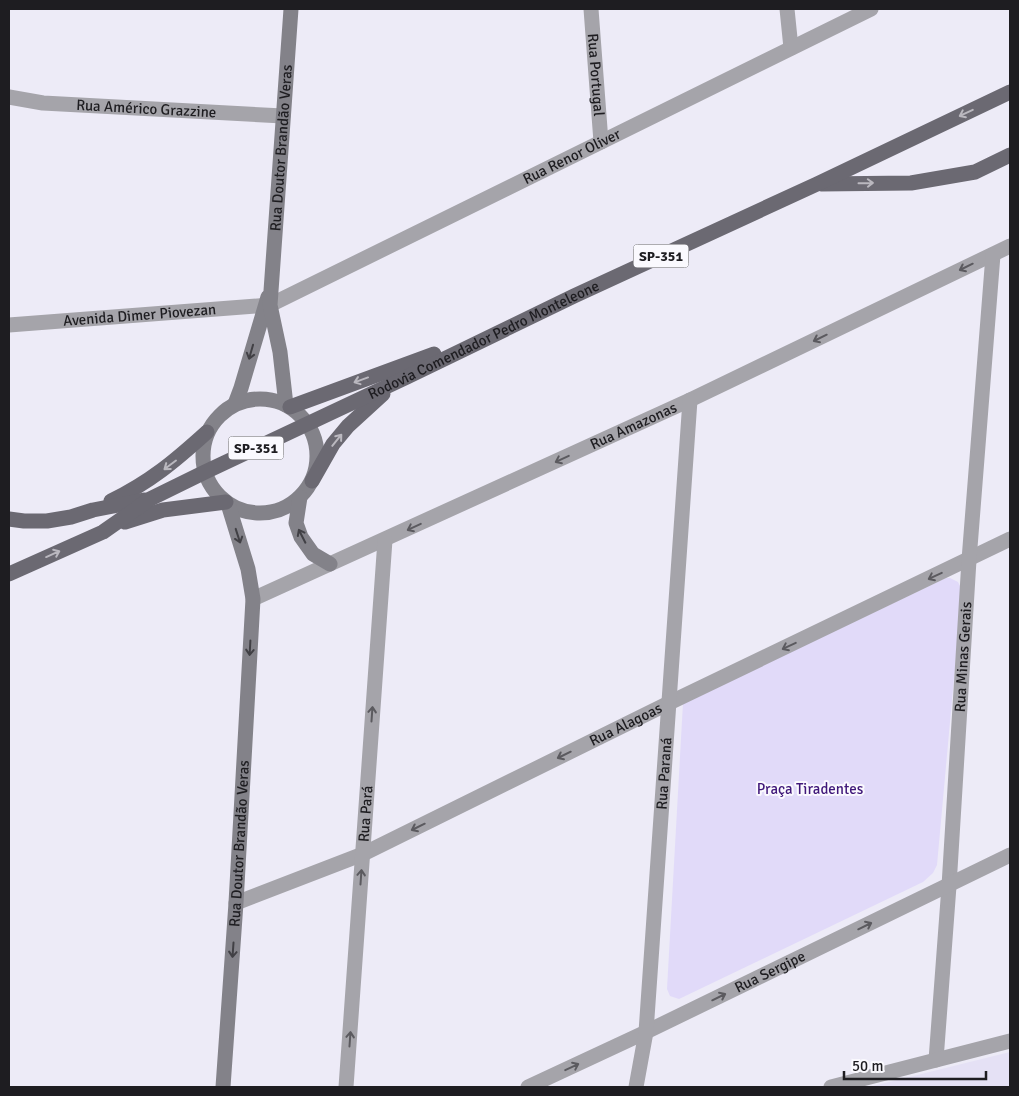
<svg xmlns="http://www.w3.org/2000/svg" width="1019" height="1096" viewBox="0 0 1019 1096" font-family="Signika,sans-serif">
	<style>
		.built { fill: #e5e1f5 }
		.green { fill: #e1daf9 }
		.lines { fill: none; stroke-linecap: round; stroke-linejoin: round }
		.street { stroke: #a5a4aa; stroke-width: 15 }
		.secondary { stroke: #838289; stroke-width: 15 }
		.primary { stroke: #6b6972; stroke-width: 15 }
		.oneway { stroke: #bab8bf }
		.oneway2 { stroke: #5b5a5f }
		.oneway3 { stroke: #414045 }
		.labels { text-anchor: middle; stroke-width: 4; stroke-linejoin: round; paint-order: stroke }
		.shield { fill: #faf9fe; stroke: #605f63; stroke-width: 1 }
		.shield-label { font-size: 14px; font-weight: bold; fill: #1e1d21 }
		.street-label { font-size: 15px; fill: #1e1d21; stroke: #faf9fe }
		.park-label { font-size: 15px; fill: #3f1779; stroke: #faf9fe }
	</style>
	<rect width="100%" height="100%" fill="#edebf7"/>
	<path class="built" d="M 1010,1052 L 1010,1087 L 869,1087 Z"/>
	<path class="green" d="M 946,578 L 950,578 L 958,582 L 962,590 L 937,865 L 933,873 L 923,882 L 679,999 L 670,996 L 667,989 L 683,703 Z"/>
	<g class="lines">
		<g class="street">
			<path id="s1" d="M 591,9 L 601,142"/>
			<path d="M 787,9 L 791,48"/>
			<path id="s2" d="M 9,97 L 43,103 L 283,116"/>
			<path id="s3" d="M 9,325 L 270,305 L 871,9"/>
			<path id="s4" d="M 253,599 L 690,400 L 1010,246"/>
			<path id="s5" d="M 236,903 L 363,854 L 669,703 L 1010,539"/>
			<path id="s6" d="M 936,1060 L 949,886 L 969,560 L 993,255"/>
			<path id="s7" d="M 346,1087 L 385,540"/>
			<path id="s8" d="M 528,1087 L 646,1032 L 1010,855"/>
			<path id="s9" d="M 636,1087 L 646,1032 L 690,400"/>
			<path d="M 831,1087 L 1010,1041"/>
		</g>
		<g class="secondary">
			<circle cx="260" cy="456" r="57"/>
			<path d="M 235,404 L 241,388 L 268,297"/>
			<path id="s10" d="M 286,405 L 280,352 L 270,305 L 291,9"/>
			<path d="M 300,497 L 296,523 L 301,537 L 313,554 L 330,564"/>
			<path id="s11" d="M 223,1087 L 236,903 L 253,599 L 248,569 L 228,504"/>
		</g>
		<g class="primary">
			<path d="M 821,184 L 911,183 L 975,172 L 1010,155"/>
			<path d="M 290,407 L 434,354"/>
			<path d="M 312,481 L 333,444 L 348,426 L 383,394"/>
			<path d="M 111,501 C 150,482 175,461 207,432"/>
			<path d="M 9,519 L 24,521 L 47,521 L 71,517 L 93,510 L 144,500"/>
			<path d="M 125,522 L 163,510 L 226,502"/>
			<path id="s12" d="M 9,574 L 103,532 L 150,499 L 205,472 L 407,377 L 574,296 L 817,184 L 1010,92"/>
		</g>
	</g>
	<defs><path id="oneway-shaft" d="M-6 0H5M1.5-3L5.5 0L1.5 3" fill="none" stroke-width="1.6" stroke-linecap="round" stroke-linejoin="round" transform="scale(1.25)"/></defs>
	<g class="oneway">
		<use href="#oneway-shaft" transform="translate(966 113) rotate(155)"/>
		<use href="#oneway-shaft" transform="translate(866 183) rotate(-1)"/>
		<use href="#oneway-shaft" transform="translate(361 380) rotate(160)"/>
		<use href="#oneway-shaft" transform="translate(337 440) rotate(-51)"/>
		<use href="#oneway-shaft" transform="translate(170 465) rotate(143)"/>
		<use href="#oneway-shaft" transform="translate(53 554) rotate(-24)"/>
	</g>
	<g class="oneway2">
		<use href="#oneway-shaft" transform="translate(966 267) rotate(154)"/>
		<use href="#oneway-shaft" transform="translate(820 338) rotate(154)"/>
		<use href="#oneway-shaft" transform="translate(562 459) rotate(155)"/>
		<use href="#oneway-shaft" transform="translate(414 527) rotate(155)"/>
		<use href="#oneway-shaft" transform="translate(935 576) rotate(155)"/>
		<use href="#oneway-shaft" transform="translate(789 646) rotate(155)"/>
		<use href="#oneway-shaft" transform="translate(372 714) rotate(-86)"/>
		<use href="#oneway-shaft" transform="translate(564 755) rotate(154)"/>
		<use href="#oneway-shaft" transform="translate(418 827) rotate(154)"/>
		<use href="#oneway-shaft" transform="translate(361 877) rotate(-86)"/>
		<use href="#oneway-shaft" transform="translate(865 926) rotate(-26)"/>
		<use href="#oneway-shaft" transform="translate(719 997) rotate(-26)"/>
		<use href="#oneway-shaft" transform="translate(350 1039) rotate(-86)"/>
		<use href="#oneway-shaft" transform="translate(572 1067) rotate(-25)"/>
	</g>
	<g class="oneway3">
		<use href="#oneway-shaft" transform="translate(251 352) rotate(106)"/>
		<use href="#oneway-shaft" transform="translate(238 536) rotate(72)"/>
		<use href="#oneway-shaft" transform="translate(302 536) rotate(-117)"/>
		<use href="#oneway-shaft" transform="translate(250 648) rotate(93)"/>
		<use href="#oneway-shaft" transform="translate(233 950) rotate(94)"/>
	</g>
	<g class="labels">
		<g class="shield">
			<rect x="633.5" y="244.5" width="55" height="23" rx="4"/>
			<rect x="228.5" y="436.5" width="55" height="23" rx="4"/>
		</g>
		<g class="shield-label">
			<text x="661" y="261">SP-351</text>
			<text x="256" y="453">SP-351</text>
		</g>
		<g class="street-label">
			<text dy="5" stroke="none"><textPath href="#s1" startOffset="66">Rua Portugal</textPath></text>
			<text dy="5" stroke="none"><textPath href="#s2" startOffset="138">Rua Américo Grazzine</textPath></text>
			<text dy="5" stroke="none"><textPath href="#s10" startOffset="259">Rua Doutor Brandão Veras</textPath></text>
			<text dy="5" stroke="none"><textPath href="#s3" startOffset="598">Rua Renor Oliver</textPath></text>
			<text dy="5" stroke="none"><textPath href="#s3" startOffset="131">Avenida Dimer Piovezan</textPath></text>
			<text dy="5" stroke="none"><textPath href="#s12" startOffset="530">Rodovia Comendador Pedro Monteleone</textPath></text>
			<text dy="5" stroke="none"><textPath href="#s4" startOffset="418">Rua Amazonas</textPath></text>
			<text dy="5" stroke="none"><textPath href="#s6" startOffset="404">Rua Minas Gerais</textPath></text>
			<text dy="5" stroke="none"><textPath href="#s5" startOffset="429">Rua Alagoas</textPath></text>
			<text dy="5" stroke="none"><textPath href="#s9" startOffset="315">Rua Paraná</textPath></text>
			<text dy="5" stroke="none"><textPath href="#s7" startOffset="274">Rua Pará</textPath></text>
			<text dy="5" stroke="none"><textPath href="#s11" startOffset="244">Rua Doutor Brandão Veras</textPath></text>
			<text dy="5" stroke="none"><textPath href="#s8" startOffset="268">Rua Sergipe</textPath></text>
		</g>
		<g class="park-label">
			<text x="810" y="794">Praça Tiradentes</text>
		</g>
	</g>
	<rect width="1019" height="1096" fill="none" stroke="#1e1d21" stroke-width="20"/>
	<path d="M844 1071v8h142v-8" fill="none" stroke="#1e1d21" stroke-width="2.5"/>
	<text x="852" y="1071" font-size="15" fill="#1e1d21" stroke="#faf9fe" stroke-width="4" paint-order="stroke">50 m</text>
</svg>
